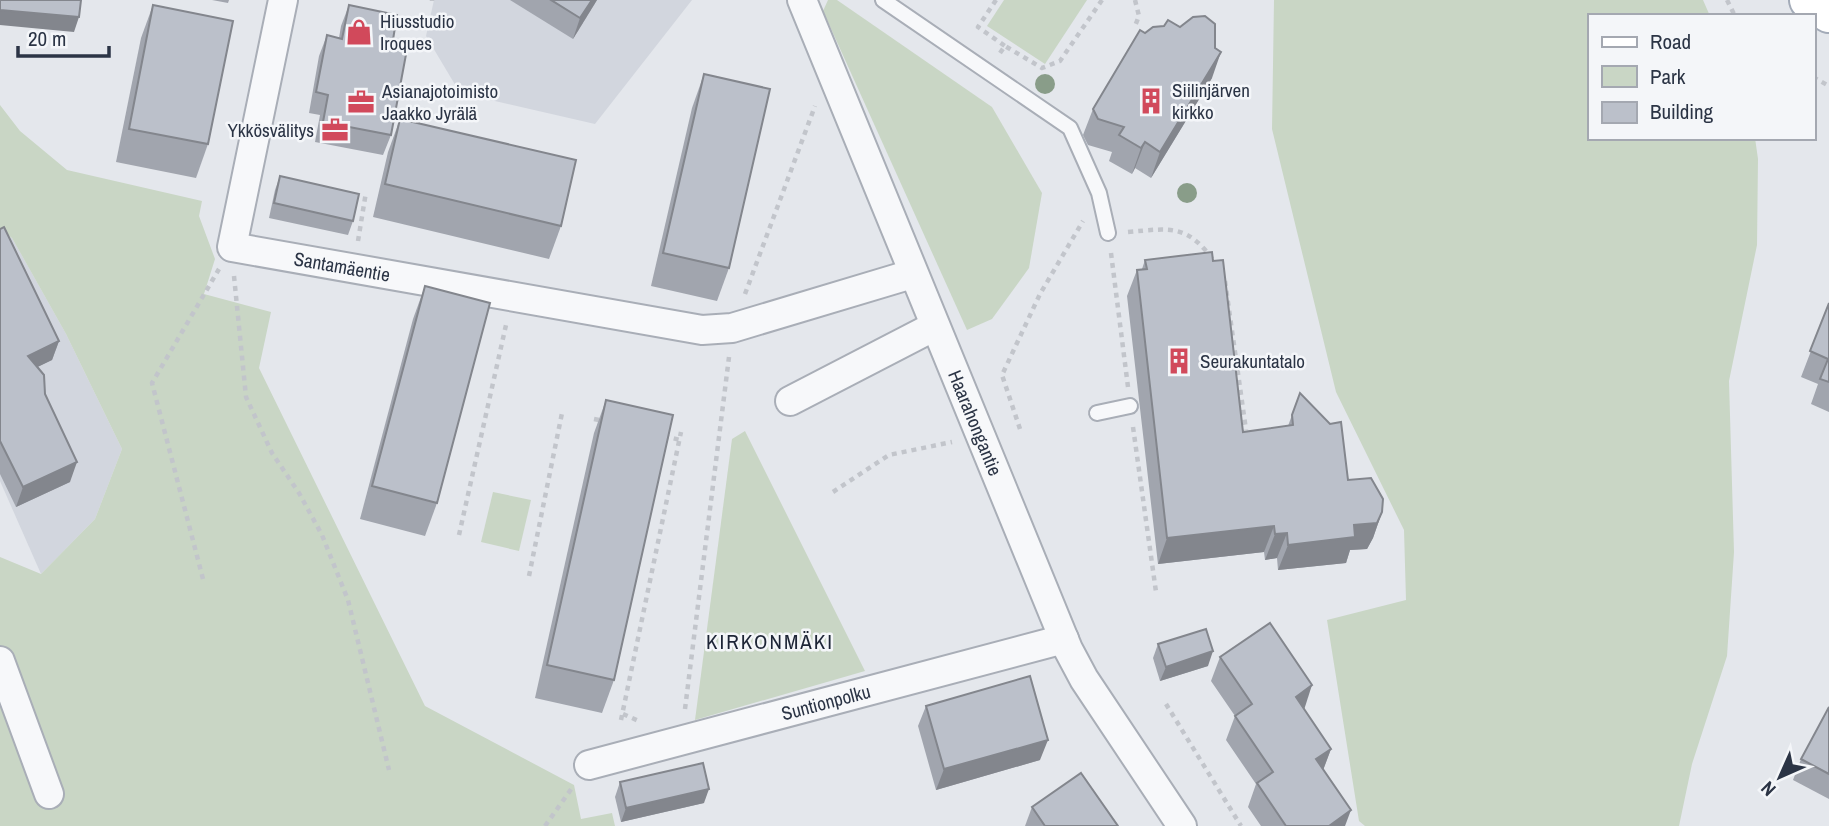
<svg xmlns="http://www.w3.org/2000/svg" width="1829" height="826" viewBox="0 0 1829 826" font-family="'Archivo Narrow',sans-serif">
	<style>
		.built { fill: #d2d6de }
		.green { fill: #c9d6c5 }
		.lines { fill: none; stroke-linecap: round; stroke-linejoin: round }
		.service-casing { stroke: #a9aeb7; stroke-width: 18 }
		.minor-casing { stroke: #a9aeb7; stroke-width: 32 }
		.primary-casing { stroke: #a3abb8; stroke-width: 42 }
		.path { stroke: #c2c5cb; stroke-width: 4.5; stroke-dasharray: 5 5; stroke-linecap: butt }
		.service { stroke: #f7f8fa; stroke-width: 14 }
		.minor { stroke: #f7f8fa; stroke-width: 28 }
		.primary { stroke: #fff; stroke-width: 38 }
		.tree { fill: #899d89 }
		.wall { fill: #a1a5ae }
		.shaded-wall { fill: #83868d }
		.building { fill: #bbc0ca; stroke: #83868d; stroke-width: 2 }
		.labels { text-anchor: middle; stroke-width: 5; stroke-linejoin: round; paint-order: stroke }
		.poi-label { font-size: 19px; fill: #2b3445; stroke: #f4f6f9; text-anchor: start }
		.street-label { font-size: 19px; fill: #2b3445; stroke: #f4f6f9 }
		.neighbourhood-label { font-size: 21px; letter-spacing: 2px; fill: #1d2536; stroke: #f4f6f9 }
	</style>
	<rect width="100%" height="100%" fill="#e4e7ec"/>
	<g class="built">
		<path d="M 434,0 L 692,0 L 595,124 L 460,93 L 426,36 Z"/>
		<path d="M 0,229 L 12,238 L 66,334 L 122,449 L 95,519 L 41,574 L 0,481 Z"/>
	</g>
	<g class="green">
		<path d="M 828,0 L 837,0 L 992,107 L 1042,193 L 1029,268 L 992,319 L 967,330 L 823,11 Z"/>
		<path d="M 1004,0 L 1087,0 L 1045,64 L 987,26 Z"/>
		<path d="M 1274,0 L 1703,0 L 1710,16 L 1589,16 L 1589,138 L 1755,138 L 1758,159 L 1757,245 L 1729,381 L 1734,552 L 1727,656 L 1692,764 L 1679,826 L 1365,826 L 1359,821 L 1327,620 L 1406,600 L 1404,530 L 1336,392 L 1272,129 Z"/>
		<path d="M 0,105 L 20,131 L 67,170 L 202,201 L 199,216 L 215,259 L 204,294 L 271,312 L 259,368 L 425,706 L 574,785 L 581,819 L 612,813 L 615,826 L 0,826 L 0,557 L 41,574 L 95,519 L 122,449 L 66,334 L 12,238 L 0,229 Z"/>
		<path d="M 745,431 L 865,671 L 695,720 L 732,439 Z"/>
		<path d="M 493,492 L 531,500 L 519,551 L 481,542 Z"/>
	</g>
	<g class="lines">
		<g class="service-casing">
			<g id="service">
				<path d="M 883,0 L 1070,128 L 1099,193 L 1108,233"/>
				<path d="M 1097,413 L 1130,406"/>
			</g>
		</g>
		<g class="minor-casing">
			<g id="minor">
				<path id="s1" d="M 283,0 L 232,247 L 702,330 L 732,328 L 912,274"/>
				<path id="s2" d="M 802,0 L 1068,649 L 1084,679 L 1182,826"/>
				<path d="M 790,401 L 935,326"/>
				<path d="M 0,661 L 49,794"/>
				<path id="s3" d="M 589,765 L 1064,639"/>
			</g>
		</g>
		<g class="primary-casing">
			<path id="primary" d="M 1809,0 L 1829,13"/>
		</g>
		<g class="path">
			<path d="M 996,0 L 978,27 L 1005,46"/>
			<path d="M 1135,0 L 1139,16 L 1135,26"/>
			<path d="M 1727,0 L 1735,16"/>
			<path d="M 432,1 L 432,0"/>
			<path d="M 1000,53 L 1005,46 L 1042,68 L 1060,61 L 1102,0"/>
			<path d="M 1813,77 L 1829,86"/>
			<path d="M 1128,232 C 1173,228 1188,224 1216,264"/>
			<path d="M 358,241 L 366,192"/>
			<path d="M 1111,253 L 1128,387"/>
			<path d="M 234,276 L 246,397 L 272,453 L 299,493 L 322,535 L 348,600 L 389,770"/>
			<path d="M 1225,281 L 1246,430"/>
			<path d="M 745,294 L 815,106"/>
			<path d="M 594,419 L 604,421"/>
			<path d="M 1133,427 L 1156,592"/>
			<path d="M 1020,429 L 1002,375 L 1040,294 L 1083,221"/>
			<path d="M 664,436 L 680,440"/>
			<path d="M 833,492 L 889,455 L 952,442"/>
			<path d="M 459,535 L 506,325"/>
			<path d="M 529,576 L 562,413"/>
			<path d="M 203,579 L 152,383 L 219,269"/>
			<path d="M 1166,704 L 1241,826"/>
			<path d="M 685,709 L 729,357"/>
			<path d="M 623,714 L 641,722"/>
			<path d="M 621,720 L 681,432"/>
			<path d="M 545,826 L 572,788"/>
		</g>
		<use href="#service" class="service"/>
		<use href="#minor" class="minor"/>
		<use href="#primary" class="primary"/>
	</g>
	<g class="tree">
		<circle cx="1045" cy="84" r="10"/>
		<circle cx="1187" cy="193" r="10"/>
	</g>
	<g class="wall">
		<path d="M 212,0 L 229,0 L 228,3 Z"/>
		<path d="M 510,0 L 597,0 L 573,39 Z"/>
		<path d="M 153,5 L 208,144 L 196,178 L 116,162 L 141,38 Z"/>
		<path d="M 349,5 L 392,46 L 391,135 L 383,155 L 315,142 L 320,115 L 309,113 L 319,56 L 327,35 L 339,38 L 341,26 Z"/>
		<path d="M 1164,26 L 1212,78 L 1151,178 L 1135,168 L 1132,174 L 1109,161 L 1112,152 L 1088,145 L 1083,135 L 1093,109 L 1145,33 Z"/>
		<path d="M 704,74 L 729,268 L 717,301 L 651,286 L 692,108 Z"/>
		<path d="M 400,119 L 561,226 L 549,259 L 373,217 L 388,152 Z"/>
		<path d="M 280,176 L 353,221 L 348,235 L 269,218 L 275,190 Z"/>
		<path d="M 0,229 L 59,341 L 52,360 L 37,367 L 70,482 L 16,507 L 0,474 Z"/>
		<path d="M 1145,260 L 1213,261 L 1243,432 L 1288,426 L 1292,415 L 1348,480 L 1382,512 L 1373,538 L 1367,549 L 1350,550 L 1346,563 L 1278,570 L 1277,558 L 1265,560 L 1264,552 L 1158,564 L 1127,296 L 1137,270 L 1142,269 Z"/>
		<path d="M 425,286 L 437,503 L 425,536 L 360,519 L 413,319 Z"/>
		<path d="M 1829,304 L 1829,412 L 1811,404 L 1818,384 L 1801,377 Z"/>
		<path d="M 606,400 L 614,680 L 602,713 L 535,698 L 594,433 Z"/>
		<path d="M 1158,644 L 1208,666 L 1160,681 L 1153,658 Z"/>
		<path d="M 1220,657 L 1304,709 L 1331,749 L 1323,770 L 1345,826 L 1261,826 L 1248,807 L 1256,784 L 1226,740 L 1235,716 L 1211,681 Z"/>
		<path d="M 926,706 L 1040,760 L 936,790 L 918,726 Z"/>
		<path d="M 1829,707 L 1829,799 L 1793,780 L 1801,759 Z"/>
		<path d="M 620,782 L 704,803 L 621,822 L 615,797 Z"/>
		<path d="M 1032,807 L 1118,826 L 1025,826 Z"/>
	</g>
	<g class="shaded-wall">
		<path d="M 592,0 L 597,0 L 573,39 L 580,18 Z"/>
		<path d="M 0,10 L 79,17 L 74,32 L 0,25 Z"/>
		<path d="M 1221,52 L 1212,78 L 1151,178 L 1160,152 Z"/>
		<path d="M 1145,142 L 1135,168 L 1132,174 L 1141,148 Z"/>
		<path d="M 59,341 L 52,360 L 21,375 L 28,356 Z"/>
		<path d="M 77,462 L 70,482 L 16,507 L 23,487 Z"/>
		<path d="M 1382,512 L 1373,538 L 1367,549 L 1350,550 L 1346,563 L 1278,570 L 1288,545 L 1354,525 Z"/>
		<path d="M 1274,526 L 1264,552 L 1158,564 L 1167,538 Z"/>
		<path d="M 1287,533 L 1277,558 L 1265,560 L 1275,534 Z"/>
		<path d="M 1213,651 L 1208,666 L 1160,681 L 1166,667 Z"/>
		<path d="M 1312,685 L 1304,710 L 1296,697 Z"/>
		<path d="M 1048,740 L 1040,760 L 936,790 L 944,769 Z"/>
		<path d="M 1331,749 L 1322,773 L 1316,759 Z"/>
		<path d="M 709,789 L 704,803 L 621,822 L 626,808 Z"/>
		<path d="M 1351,810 L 1345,826 L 1329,826 Z"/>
	</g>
	<g class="building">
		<path d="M 0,0 L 81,0 L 79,17 L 0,10 Z"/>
		<path d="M 551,0 L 592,0 L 580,18 Z"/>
		<path d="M 153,5 L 233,21 L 208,144 L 129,129 Z"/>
		<path d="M 349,5 L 397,15 L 392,46 L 407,49 L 391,135 L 323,122 L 328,95 L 316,92 L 327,35 L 342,39 Z"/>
		<path d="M 1205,16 L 1215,24 L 1215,48 L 1221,52 L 1160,152 L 1145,142 L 1141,148 L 1119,135 L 1124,127 L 1098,119 L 1093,109 L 1140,30 L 1145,33 L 1153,27 L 1164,26 L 1168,20 L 1180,27 L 1193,17 Z"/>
		<path d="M 704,74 L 770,89 L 729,268 L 663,253 Z"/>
		<path d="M 400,119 L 576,160 L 561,226 L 385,184 Z"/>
		<path d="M 280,176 L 359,194 L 353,221 L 274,203 Z"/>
		<path d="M 4,227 L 59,341 L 28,356 L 44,375 L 45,394 L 77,462 L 23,487 L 0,441 L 0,229 Z"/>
		<path d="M 1212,252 L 1213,261 L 1223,260 L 1243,432 L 1293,425 L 1292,415 L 1300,393 L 1330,424 L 1341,422 L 1348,480 L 1371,478 L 1383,499 L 1382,512 L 1377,523 L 1354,525 L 1355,537 L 1288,545 L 1287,533 L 1275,534 L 1274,526 L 1167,538 L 1137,270 L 1147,269 L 1145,260 Z"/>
		<path d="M 425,286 L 490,303 L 437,503 L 372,486 Z"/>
		<path d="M 1829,303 L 1829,382 L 1820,379 L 1828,359 L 1810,351 Z"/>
		<path d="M 606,400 L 673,415 L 614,680 L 547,665 Z"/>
		<path d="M 1270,623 L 1312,685 L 1296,697 L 1331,749 L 1316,759 L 1351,810 L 1329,826 L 1286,826 L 1257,783 L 1273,772 L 1235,716 L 1252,704 L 1220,657 Z"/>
		<path d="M 1206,629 L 1213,651 L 1166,667 L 1158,644 Z"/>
		<path d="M 1030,676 L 1048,740 L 944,769 L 926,706 Z"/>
		<path d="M 1829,707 L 1829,774 L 1801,759 Z"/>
		<path d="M 703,763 L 709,789 L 626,808 L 620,782 Z"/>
		<path d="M 1081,773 L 1118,826 L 1045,826 L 1032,807 Z"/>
	</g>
	<defs>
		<g id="shop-bare" transform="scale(2.1)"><path d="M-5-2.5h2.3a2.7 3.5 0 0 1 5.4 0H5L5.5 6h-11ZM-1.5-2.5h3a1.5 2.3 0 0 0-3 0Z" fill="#d1495b" stroke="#f4f6f9" stroke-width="2.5" paint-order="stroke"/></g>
		<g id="building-bare" transform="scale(2.1)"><path d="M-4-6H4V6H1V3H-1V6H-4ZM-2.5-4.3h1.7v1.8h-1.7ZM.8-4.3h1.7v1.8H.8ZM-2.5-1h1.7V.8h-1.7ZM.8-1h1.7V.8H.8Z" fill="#d1495b" stroke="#f4f6f9" stroke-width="2.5" paint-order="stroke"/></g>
		<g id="office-bare" transform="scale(2.1)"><path d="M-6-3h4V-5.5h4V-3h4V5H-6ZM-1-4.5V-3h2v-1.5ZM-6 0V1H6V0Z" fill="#d1495b" stroke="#f4f6f9" stroke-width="2.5" paint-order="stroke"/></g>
	</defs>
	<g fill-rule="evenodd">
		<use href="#shop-bare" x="359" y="32"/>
		<use href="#building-bare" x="1151" y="101"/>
		<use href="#office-bare" x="361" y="102"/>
		<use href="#office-bare" x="335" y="130"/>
		<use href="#building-bare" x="1179" y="361"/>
	</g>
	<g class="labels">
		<g class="poi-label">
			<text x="380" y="28">Hiusstudio<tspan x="380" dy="22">Iroques</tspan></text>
			<text x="1172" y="97">Siilinjärven<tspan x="1172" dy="22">kirkko</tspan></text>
			<text x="382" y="98">Asianajotoimisto<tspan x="382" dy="22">Jaakko Jyrälä</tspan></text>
			<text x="314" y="137" text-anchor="end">Ykkösvälitys</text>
			<text x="1200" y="368">Seurakuntatalo</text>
		</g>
		<g class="street-label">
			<text dy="7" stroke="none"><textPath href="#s1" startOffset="364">Santamäentie</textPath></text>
			<text dy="7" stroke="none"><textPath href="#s2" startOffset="457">Haarahongantie</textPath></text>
			<text dy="7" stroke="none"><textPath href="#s3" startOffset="245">Suntionpolku</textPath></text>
		</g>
		<g class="neighbourhood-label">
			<text x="770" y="649">KIRKONMÄKI</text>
		</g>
	</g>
	<rect x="1588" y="14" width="228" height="126" fill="#f4f6f9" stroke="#a4a8b1" stroke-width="2"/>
	<rect x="1602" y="37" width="35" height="10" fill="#ffffff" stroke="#a4a8b1" stroke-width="2"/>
	<text x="1650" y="49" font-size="21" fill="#2b3445">Road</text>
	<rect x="1602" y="66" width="35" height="21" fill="#c9d6c5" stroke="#a4a8b1" stroke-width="2"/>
	<text x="1650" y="84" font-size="21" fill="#2b3445">Park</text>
	<rect x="1602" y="102" width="35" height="21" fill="#bbc0ca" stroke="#a4a8b1" stroke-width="2"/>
	<text x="1650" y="119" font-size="21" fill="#2b3445">Building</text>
	<g transform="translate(1780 777) rotate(225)" stroke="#f4f6f9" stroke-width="5" paint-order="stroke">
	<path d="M0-5L12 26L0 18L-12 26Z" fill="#2b3445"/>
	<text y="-10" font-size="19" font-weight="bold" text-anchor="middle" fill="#2b3445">N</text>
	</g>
	<path d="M18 46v10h91v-10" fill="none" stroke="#2b3445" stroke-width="3.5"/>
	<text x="28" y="46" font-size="21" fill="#2b3445" stroke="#f4f6f9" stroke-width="5" paint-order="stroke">20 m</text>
</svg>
